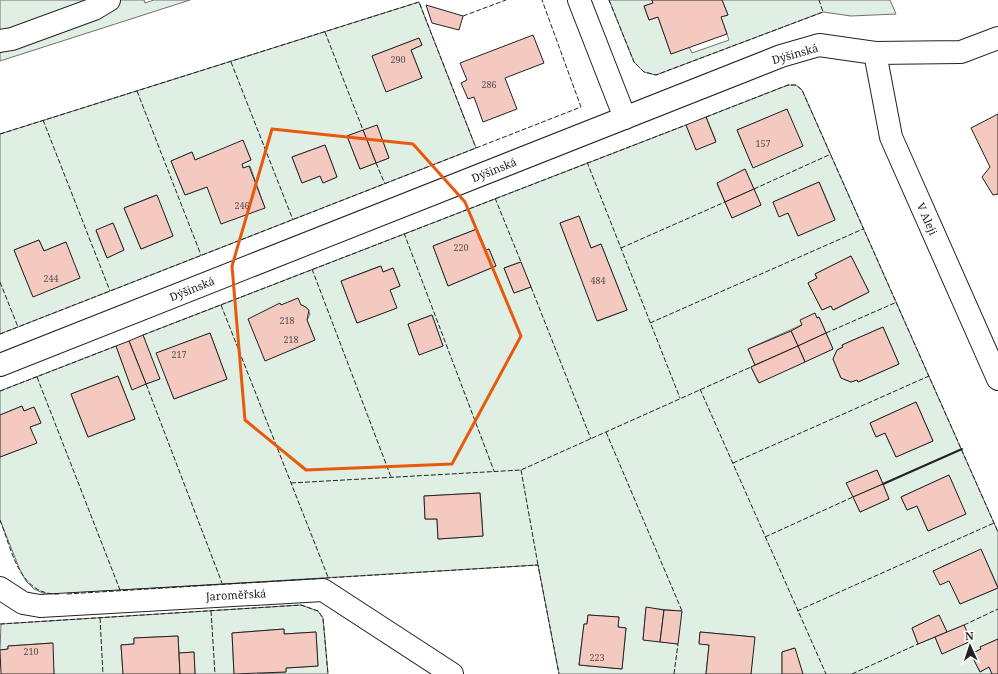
<svg xmlns="http://www.w3.org/2000/svg" width="998" height="674" viewBox="0 0 998 674" font-family="'Noto Serif',serif">
	<style>
		.green { fill: #e0efe3; stroke: #6f6f6f; fill-rule: evenodd }
		.building { fill: #f3c9c0; stroke: #222 }
		.lines { fill: none; stroke-linecap: round; stroke-linejoin: round }
		.minor-casing { stroke: #222; stroke-width: 24 }
		.minor { stroke: #fff; stroke-width: 22 }
		.fence { stroke: #222; stroke-width: 1; stroke-dasharray: 5 2; stroke-linecap: butt }
		.wall { stroke: #222; stroke-width: 2 }
		.marked { fill: none; stroke: #e8590c; stroke-width: 3; stroke-linejoin: round }
		.labels { text-anchor: middle; stroke-width: 3; stroke-linejoin: round; paint-order: stroke }
		.number-label { font-size: 9px; fill: #564c4a }
		.street-label { font-size: 11px; fill: #222; stroke: #fff }
	</style>
	<rect width="100%" height="100%" fill="#fff"/>
	<g class="green">
		<path d="M 0,0 L 144,0 L 145,3 L 154,0 L 190,0 L 0,61 Z"/>
		<path d="M 609,0 L 652,0 L 653,3 L 644,6 L 649,20 L 658,17 L 671,54 L 689,47 L 692,53 L 729,40 L 721,17 L 728,15 L 722,0 L 890,0 L 896,14 L 851,16 L 823,12 L 656,75 L 644,72 L 634,62 Z"/>
		<path d="M 419,2 L 476,148 L 0,334 L 0,134 ZM 419,38 L 422,45 L 411,50 L 422,78 L 372,56 ZM 377,126 L 389,158 L 360,169 L 347,136 ZM 243,141 L 251,160 L 242,164 L 243,168 L 250,166 L 265,208 L 207,187 L 185,195 L 171,161 L 192,152 L 195,160 ZM 325,145 L 337,177 L 323,183 L 320,176 L 302,183 L 292,157 ZM 156,195 L 173,236 L 141,249 L 124,208 ZM 113,223 L 124,250 L 107,258 L 96,231 ZM 39,240 L 44,251 L 66,242 L 33,296 L 14,250 Z"/>
		<path d="M 788,85 L 796,85 L 802,90 L 998,532 L 998,587 L 981,550 L 943,566 L 960,604 L 998,588 L 998,639 L 980,647 L 981,649 L 971,654 L 980,672 L 989,667 L 992,674 L 803,674 L 794,648 L 782,652 L 782,674 L 751,674 L 754,637 L 700,632 L 699,643 L 709,645 L 706,674 L 559,674 L 538,565 L 56,594 L 45,594 L 34,589 L 26,581 L 20,570 L 0,520 L 0,457 L 36,443 L 30,427 L 41,423 L 34,407 L 24,411 L 22,406 L 0,415 L 0,391 L 116,346 L 132,389 L 159,379 L 143,335 L 686,125 L 696,149 L 716,141 L 706,117 ZM 786,110 L 753,167 L 737,130 ZM 745,169 L 761,205 L 732,218 L 717,184 ZM 819,182 L 835,219 L 798,236 L 788,213 L 779,216 L 773,202 ZM 579,216 L 591,248 L 601,244 L 627,310 L 598,321 L 560,223 ZM 477,229 L 486,250 L 489,249 L 496,266 L 448,286 L 433,246 ZM 851,256 L 869,292 L 834,310 L 831,306 L 822,310 L 808,283 L 817,278 L 815,274 ZM 520,262 L 531,287 L 514,293 L 504,268 ZM 380,266 L 383,272 L 393,268 L 400,286 L 390,290 L 396,308 L 357,323 L 341,281 ZM 280,304 L 281,305 L 302,305 L 307,308 L 310,314 L 307,320 L 315,340 L 265,360 L 265,311 ZM 432,315 L 443,346 L 419,354 L 408,324 ZM 819,317 L 833,349 L 758,382 L 751,367 L 755,365 L 748,349 ZM 883,327 L 899,364 L 858,382 L 857,380 L 851,382 L 841,378 L 833,359 L 837,350 L 843,347 L 842,345 ZM 210,333 L 227,379 L 174,399 L 157,353 ZM 118,376 L 135,419 L 88,437 L 71,394 ZM 916,402 L 933,441 L 896,457 L 885,433 L 876,437 L 870,423 ZM 877,470 L 889,499 L 860,512 L 847,483 ZM 949,475 L 965,514 L 928,531 L 917,506 L 907,510 L 901,497 ZM 480,493 L 483,536 L 438,539 L 437,519 L 425,519 L 424,496 ZM 646,608 L 681,611 L 677,644 L 643,639 ZM 588,615 L 619,617 L 618,627 L 626,628 L 622,669 L 579,665 L 584,624 L 587,624 ZM 939,615 L 947,632 L 964,625 L 970,641 L 942,654 L 935,637 L 918,644 L 912,628 Z"/>
		<path d="M 301,605 L 318,611 L 323,618 L 328,674 L 257,674 L 286,672 L 286,668 L 318,666 L 316,632 L 284,634 L 284,629 L 232,633 L 234,674 L 195,674 L 194,652 L 179,653 L 178,636 L 134,638 L 134,644 L 121,645 L 123,674 L 54,674 L 52,643 L 8,646 L 8,649 L 0,650 L 1,624 Z"/>
	</g>
	<g class="building">
		<path d="M 652,0 L 722,0 L 728,15 L 721,17 L 727,34 L 671,54 L 658,17 L 649,20 L 644,6 L 653,3 Z"/>
		<path d="M 426,5 L 463,16 L 459,30 L 432,23 Z"/>
		<path d="M 533,35 L 544,63 L 505,78 L 517,109 L 483,122 L 474,97 L 468,99 L 461,83 L 467,80 L 460,63 Z"/>
		<path d="M 419,38 L 422,45 L 411,50 L 422,78 L 386,92 L 372,56 Z"/>
		<path d="M 787,109 L 803,146 L 753,168 L 737,130 Z"/>
		<path d="M 998,114 L 998,194 L 993,195 L 982,177 L 990,167 L 971,128 Z"/>
		<path d="M 706,117 L 716,142 L 696,150 L 686,125 Z"/>
		<path d="M 377,125 L 389,158 L 376,163 L 363,130 Z"/>
		<path d="M 363,130 L 376,163 L 360,169 L 347,136 Z"/>
		<path d="M 243,140 L 251,160 L 242,164 L 243,168 L 249,166 L 265,208 L 221,224 L 207,187 L 185,195 L 171,161 L 192,152 L 195,160 Z"/>
		<path d="M 325,145 L 337,177 L 323,183 L 320,176 L 302,183 L 292,157 Z"/>
		<path d="M 745,169 L 754,189 L 725,202 L 717,183 Z"/>
		<path d="M 819,182 L 835,220 L 798,236 L 788,213 L 779,217 L 773,202 Z"/>
		<path d="M 754,189 L 761,205 L 732,218 L 725,202 Z"/>
		<path d="M 157,195 L 173,236 L 141,249 L 124,208 Z"/>
		<path d="M 579,216 L 591,248 L 601,244 L 627,310 L 597,321 L 560,223 Z"/>
		<path d="M 113,223 L 124,250 L 107,258 L 96,230 Z"/>
		<path d="M 477,229 L 486,250 L 489,249 L 496,266 L 448,286 L 433,246 Z"/>
		<path d="M 39,240 L 44,251 L 66,242 L 80,278 L 33,297 L 14,250 Z"/>
		<path d="M 851,256 L 869,292 L 833,310 L 831,306 L 822,310 L 808,283 L 817,278 L 815,274 Z"/>
		<path d="M 521,262 L 531,287 L 514,293 L 504,268 Z"/>
		<path d="M 381,266 L 383,272 L 393,268 L 400,286 L 390,290 L 397,308 L 357,323 L 341,281 Z"/>
		<path d="M 298,298 L 301,305 L 304,306 L 309,310 L 307,320 L 315,340 L 265,361 L 248,319 L 280,303 L 281,305 Z"/>
		<path d="M 815,313 L 817,318 L 819,317 L 826,333 L 798,346 L 791,331 L 802,325 L 800,320 Z"/>
		<path d="M 432,315 L 443,346 L 419,355 L 408,324 Z"/>
		<path d="M 883,327 L 899,364 L 858,382 L 857,380 L 851,382 L 841,378 L 833,359 L 837,350 L 843,347 L 842,345 Z"/>
		<path d="M 791,331 L 798,346 L 755,365 L 748,349 Z"/>
		<path d="M 210,333 L 227,379 L 174,399 L 156,353 Z"/>
		<path d="M 826,333 L 833,349 L 805,362 L 798,346 Z"/>
		<path d="M 143,335 L 160,379 L 146,384 L 129,341 Z"/>
		<path d="M 129,341 L 146,384 L 132,390 L 116,346 Z"/>
		<path d="M 798,346 L 805,362 L 759,383 L 751,367 Z"/>
		<path d="M 118,376 L 135,419 L 88,437 L 71,394 Z"/>
		<path d="M 916,402 L 933,441 L 896,457 L 885,433 L 876,437 L 870,423 Z"/>
		<path d="M 22,406 L 24,411 L 34,407 L 41,423 L 30,427 L 37,443 L 0,457 L 0,415 Z"/>
		<path d="M 877,470 L 883,484 L 853,497 L 846,483 Z"/>
		<path d="M 949,475 L 966,514 L 928,531 L 917,506 L 907,510 L 901,497 Z"/>
		<path d="M 883,484 L 889,499 L 860,512 L 853,497 Z"/>
		<path d="M 480,493 L 483,536 L 438,539 L 437,519 L 425,519 L 424,496 Z"/>
		<path d="M 981,549 L 998,588 L 960,604 L 949,581 L 940,585 L 933,571 Z"/>
		<path d="M 646,607 L 664,610 L 660,642 L 643,640 Z"/>
		<path d="M 664,610 L 682,611 L 678,644 L 660,642 Z"/>
		<path d="M 588,615 L 619,617 L 618,627 L 626,628 L 622,669 L 579,665 L 584,624 L 587,624 Z"/>
		<path d="M 939,615 L 947,632 L 918,644 L 912,628 Z"/>
		<path d="M 964,625 L 971,641 L 942,654 L 935,637 Z"/>
		<path d="M 284,629 L 284,634 L 316,632 L 318,666 L 286,668 L 286,672 L 234,674 L 232,633 Z"/>
		<path d="M 700,632 L 755,637 L 751,674 L 706,674 L 709,645 L 699,644 Z"/>
		<path d="M 178,636 L 180,674 L 123,674 L 121,645 L 134,644 L 134,638 Z"/>
		<path d="M 998,639 L 998,674 L 992,674 L 989,667 L 980,672 L 971,654 L 981,649 L 980,647 Z"/>
		<path d="M 53,643 L 54,674 L 1,674 L 0,650 L 8,649 L 8,646 Z"/>
		<path d="M 795,648 L 803,674 L 782,674 L 782,652 Z"/>
		<path d="M 194,652 L 195,674 L 180,674 L 179,653 Z"/>
	</g>
	<g class="lines">
		<g class="minor-casing">
			<g id="minor">
				<path d="M 579,0 L 625,118"/>
				<path d="M 0,41 L 12,39 L 94,9 L 109,0"/>
				<path d="M 875,53 L 891,137 L 998,379"/>
				<path d="M 0,365 L 781,56 L 819,45 L 875,53 L 961,52 L 998,38"/>
				<path d="M 0,588 L 23,603 L 40,606 L 323,590 L 452,674"/>
			</g>
		</g>
		<use href="#minor" class="minor"/>
		<g class="fence">
			<path d="M 609,0 L 634,62 L 644,72 L 656,75 L 823,12 L 819,0"/>
			<path d="M 463,16 L 506,0"/>
			<path d="M 325,32 L 363,130"/>
			<path d="M 231,62 L 293,220"/>
			<path d="M 137,91 L 201,255"/>
			<path d="M 706,117 L 788,85 L 796,85 L 802,90 L 998,532"/>
			<path d="M 43,120 L 110,291"/>
			<path d="M 0,134 L 419,2 L 476,148"/>
			<path d="M 587,162 L 680,398"/>
			<path d="M 376,163 L 385,184"/>
			<path d="M 754,189 L 831,154"/>
			<path d="M 495,198 L 521,262"/>
			<path d="M 404,233 L 494,471"/>
			<path d="M 621,248 L 725,202"/>
			<path d="M 312,269 L 391,477"/>
			<path d="M 0,282 L 18,327"/>
			<path d="M 531,287 L 591,439"/>
			<path d="M 221,305 L 328,577"/>
			<path d="M 650,323 L 863,229"/>
			<path d="M 826,333 L 897,302"/>
			<path d="M 0,334 L 581,107 L 542,0"/>
			<path d="M 143,335 L 686,125"/>
			<path d="M 37,377 L 120,590"/>
			<path d="M 146,384 L 222,583"/>
			<path d="M 700,389 L 826,674"/>
			<path d="M 0,391 L 116,346"/>
			<path d="M 606,432 L 682,611"/>
			<path d="M 733,463 L 929,376"/>
			<path d="M 521,470 L 538,565"/>
			<path d="M 291,483 L 521,470 L 751,367"/>
			<path d="M 0,520 C 12,550 19,596 59,594"/>
			<path d="M 765,537 L 853,497"/>
			<path d="M 67,594 L 538,565 L 559,674"/>
			<path d="M 211,611 L 215,674"/>
			<path d="M 797,611 L 994,523"/>
			<path d="M 100,618 L 103,674"/>
			<path d="M 0,624 L 301,605 L 318,611 L 323,618 L 328,674"/>
			<path d="M 964,625 L 998,609"/>
			<path d="M 674,674 L 678,644"/>
			<path d="M 852,674 L 918,644"/>
		</g>
		<path class="wall" d="M 883,484 L 962,449"/>
	</g>
	<path class="marked" d="M 272,129 L 413,144 L 465,202 L 521,336 L 452,464 L 306,470 L 245,420 L 232,266 Z"/>
	<g class="labels">
		<g class="number-label">
			<text x="398" y="63">290</text>
			<text x="489" y="88">286</text>
			<text x="763" y="147">157</text>
			<text x="242" y="209">246</text>
			<text x="461" y="251">220</text>
			<text x="51" y="282">244</text>
			<text x="598" y="284">484</text>
			<text x="287" y="324">218</text>
			<text x="291" y="343">218</text>
			<text x="179" y="358">217</text>
			<text x="31" y="655">210</text>
			<text x="597" y="661">223</text>
		</g>
		<g class="street-label">
			<text transform="translate(795 54) rotate(-16)" y="4">Dýšinská</text>
			<text transform="translate(494 170) rotate(-22)" y="4">Dýšinská</text>
			<text transform="translate(927 219) rotate(66)" y="4">V Aleji</text>
			<text transform="translate(192 289) rotate(-22)" y="4">Dýšinská</text>
			<text transform="translate(236 595) rotate(-3)" y="4">Jaroměřská</text>
		</g>
	</g>
	<g transform="translate(970 646) rotate(357)" stroke="#ffffff" stroke-width="3" paint-order="stroke">
	<path d="M0-3L7 15L0 10L-7 15Z" fill="#222222"/>
	<text y="-6" font-size="11" font-weight="bold" text-anchor="middle" fill="#222222">N</text>
	</g>
</svg>
